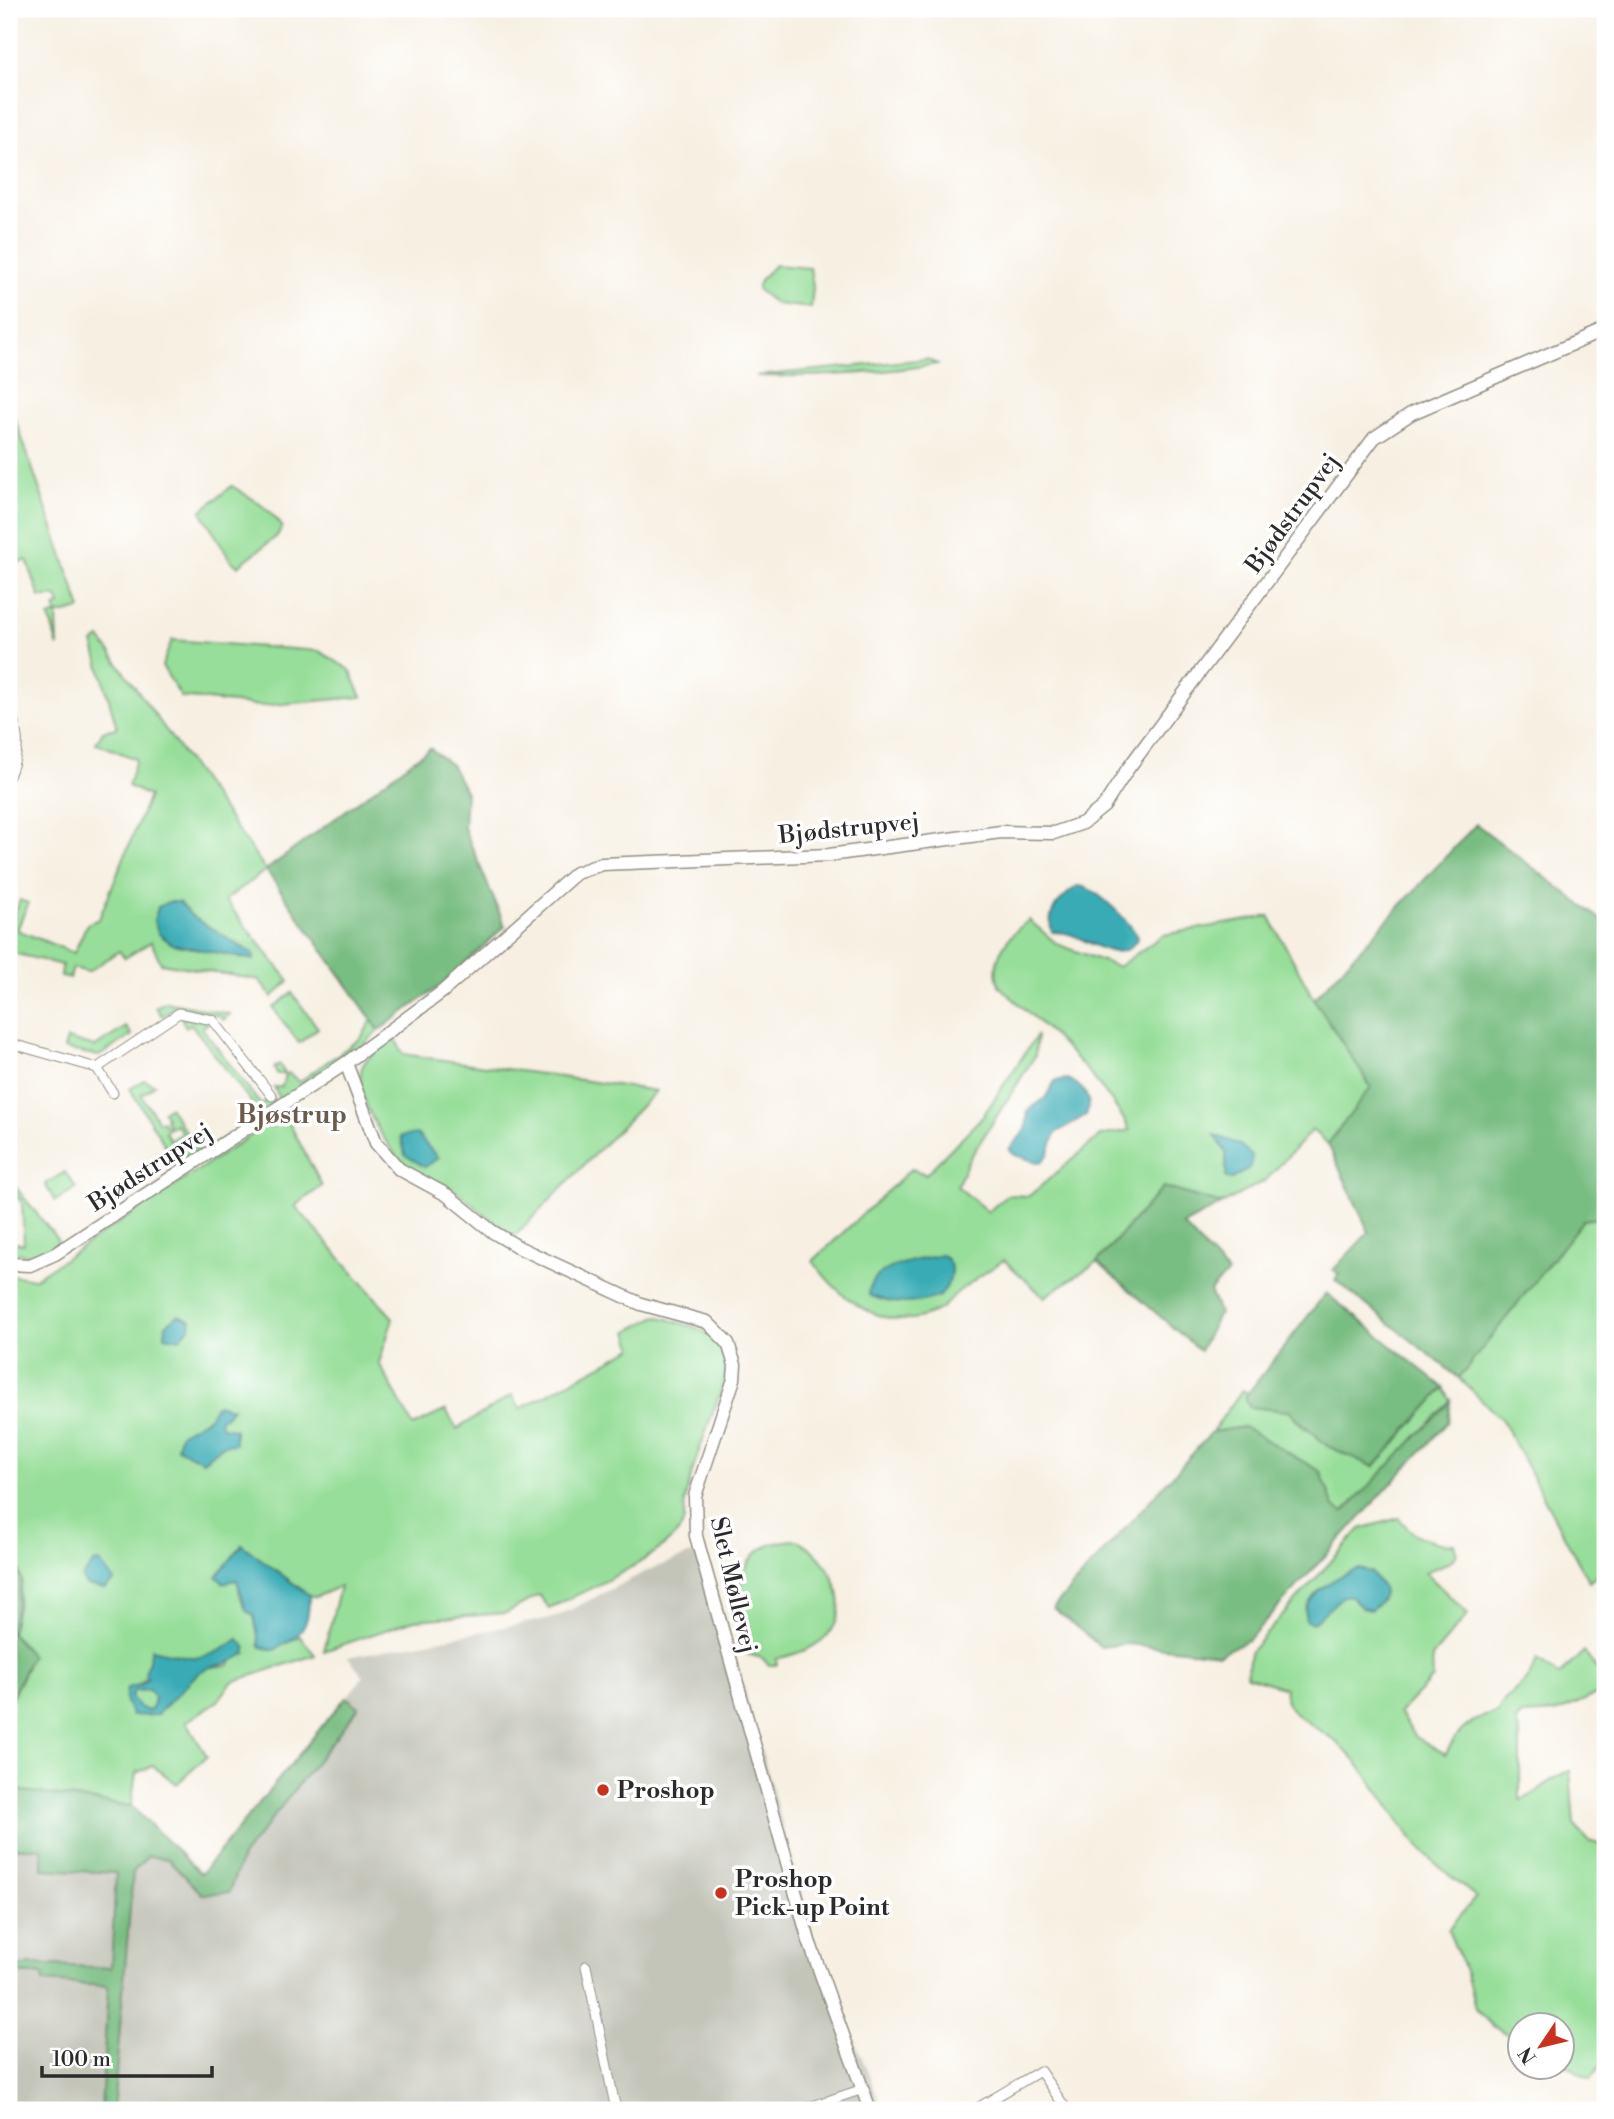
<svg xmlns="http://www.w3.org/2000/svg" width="1614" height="2119" viewBox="0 0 1614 2119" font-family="'Libre Bodoni',serif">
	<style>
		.industrial { fill: #c4c5b9 }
		.green { fill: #96de99; stroke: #608462; stroke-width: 2; fill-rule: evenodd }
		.forest { fill: #78bd81; stroke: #527456; stroke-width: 2 }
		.water { fill: #39abb5; stroke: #326b70; stroke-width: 2; fill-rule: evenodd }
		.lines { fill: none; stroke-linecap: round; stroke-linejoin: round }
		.street-casing { stroke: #918e86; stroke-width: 11 }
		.secondary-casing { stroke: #918e86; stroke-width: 15 }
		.street { stroke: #fff; stroke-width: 9 }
		.secondary { stroke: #fff; stroke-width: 12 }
		.poi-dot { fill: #c8321e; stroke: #fff; stroke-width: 2.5 }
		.labels { text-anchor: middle; stroke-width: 7; stroke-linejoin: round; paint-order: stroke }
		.street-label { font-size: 24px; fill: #2b2b2b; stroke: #fff }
		.poi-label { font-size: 24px; font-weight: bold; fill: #2b2b2b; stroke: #fff; text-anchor: start }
		.neighbourhood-label { font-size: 26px; font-weight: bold; fill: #6c5c4b; stroke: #fff }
	</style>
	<rect width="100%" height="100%" fill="#fff"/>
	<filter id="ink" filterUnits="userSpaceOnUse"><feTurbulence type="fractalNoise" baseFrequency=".0143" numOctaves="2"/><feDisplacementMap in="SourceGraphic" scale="14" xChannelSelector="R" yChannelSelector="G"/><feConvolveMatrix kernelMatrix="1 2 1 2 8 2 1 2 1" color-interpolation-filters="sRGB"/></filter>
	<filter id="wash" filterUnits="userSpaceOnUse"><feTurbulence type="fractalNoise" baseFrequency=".00686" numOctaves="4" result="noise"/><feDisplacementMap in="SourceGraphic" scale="28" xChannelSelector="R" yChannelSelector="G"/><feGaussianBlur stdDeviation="1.57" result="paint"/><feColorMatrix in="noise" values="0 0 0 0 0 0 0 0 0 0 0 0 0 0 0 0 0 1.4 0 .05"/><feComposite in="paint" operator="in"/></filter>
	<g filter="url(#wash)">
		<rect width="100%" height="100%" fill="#f7f0e2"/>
		<path class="industrial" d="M 705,1549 L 817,1948 L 883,2110 L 9,2110 L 9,1789 L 131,1806 L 201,1874 L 364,1676 L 348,1657 L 556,1617 L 651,1569 Z"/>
		<g class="green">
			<path d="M 775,265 L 810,268 L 813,287 L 811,308 L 776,304 L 757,289 L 760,280 Z"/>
			<path d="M 927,359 L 937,364 C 877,374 817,377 756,376 Z"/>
			<path d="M 9,401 L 81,609 L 57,615 L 58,647 L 49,617 L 57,614 L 55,607 L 60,605 L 57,597 L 40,597 L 27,560 L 9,565 L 9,517 L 13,519 L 9,510 Z"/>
			<path d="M 232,486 C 251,498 270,508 282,527 L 277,536 L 238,566 L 231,561 L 201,511 Z"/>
			<path d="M 100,638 L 266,870 L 225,900 L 289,981 L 272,997 L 259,980 L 161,963 L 151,942 L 125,958 L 119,951 L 88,972 L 73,968 L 70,978 L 61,977 L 62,965 L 9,952 L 9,930 L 20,900 L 28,903 L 17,930 L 74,953 L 87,924 L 99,919 L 149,796 L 128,786 L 136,759 L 96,743 L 103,731 L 117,728 L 93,643 Z"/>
			<path d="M 172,640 L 319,651 L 350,670 L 362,697 L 260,706 L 181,697 L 162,666 Z"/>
			<path d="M 1269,916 L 1314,999 L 1371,1087 L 1328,1144 L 1312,1130 L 1266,1180 L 1222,1204 L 1163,1187 L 1097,1262 L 1044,1297 L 1004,1260 C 989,1270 974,1280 959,1291 C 952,1296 947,1305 940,1309 C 890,1339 840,1300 813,1261 L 911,1169 L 926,1174 L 983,1116 L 1037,1035 L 1035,1056 L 968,1161 L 957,1186 L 988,1212 L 1007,1195 L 1029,1196 L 1100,1136 L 1130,1130 C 1099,1074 1047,1029 1000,987 C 988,960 1007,936 1029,920 L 1057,944 L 1118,967 L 1163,935 Z"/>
			<path d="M 292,993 L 318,1028 L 299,1043 L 273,1008 Z"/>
			<path d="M 165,1002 L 230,1014 L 223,1020 L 220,1016 L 174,1008 L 162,1016 L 156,1007 Z"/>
			<path d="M 181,1018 L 210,1022 L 202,1028 L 261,1105 L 272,1097 L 278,1104 L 261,1115 L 191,1024 L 186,1027 Z"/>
			<path d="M 372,1020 L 379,1030 L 360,1049 L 281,1102 L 274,1087 L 282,1087 L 285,1074 L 277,1074 L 274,1068 L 279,1064 L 286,1075 L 289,1073 L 299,1082 L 361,1038 Z"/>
			<path d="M 126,1027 L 132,1035 L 99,1056 L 64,1049 L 67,1039 L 95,1047 Z"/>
			<path d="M 395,1038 L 403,1054 L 656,1091 L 515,1236 C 493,1224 476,1205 455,1191 C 440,1181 422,1178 407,1166 C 387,1150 347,1087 365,1062 C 371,1053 386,1045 395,1038 Z"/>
			<path d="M 144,1080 L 155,1085 L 141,1095 L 159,1122 L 162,1121 L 168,1129 L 165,1131 L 170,1140 L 182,1133 L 176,1124 L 170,1128 L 165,1119 L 167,1118 L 163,1111 L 169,1107 L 199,1151 L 178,1166 L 130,1089 Z"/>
			<path d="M 284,1113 L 322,1186 L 295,1206 L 393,1318 L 379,1363 L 413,1426 L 446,1410 L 457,1429 L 512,1395 L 520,1409 L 633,1348 L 628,1331 L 657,1316 C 693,1327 729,1330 726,1377 C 712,1417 694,1458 685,1500 C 683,1511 687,1521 679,1531 C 653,1562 587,1590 549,1608 L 539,1595 L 506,1613 L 414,1620 L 324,1651 L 340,1586 L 316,1597 L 309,1595 L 242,1545 C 238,1569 232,1600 254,1616 L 260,1647 L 274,1650 L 300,1636 L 315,1655 L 232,1682 L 218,1701 L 186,1722 L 207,1756 L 177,1784 L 153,1766 L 136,1773 L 131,1806 L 9,1789 L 9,1703 L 27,1667 L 24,1646 L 11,1633 C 15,1611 32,1572 9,1557 L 9,1275 L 34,1279 ZM 238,1639 L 230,1665 L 205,1668 L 198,1673 L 157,1714 L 132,1716 L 127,1689 C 150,1683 149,1671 152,1649 C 193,1658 203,1665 238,1639 Z"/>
			<path d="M 65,1172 L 76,1188 L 55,1201 L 45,1184 Z"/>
			<path d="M 9,1179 L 54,1235 L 60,1244 L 30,1255 L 9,1253 L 9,1242 L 24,1244 L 22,1203 L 9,1187 Z"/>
			<path d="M 1605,1217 L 1605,1569 L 1589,1582 L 1502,1420 L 1459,1378 L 1583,1220 Z"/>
			<path d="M 1444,1388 L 1451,1401 L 1343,1514 L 1334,1507 L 1320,1472 L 1244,1427 L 1212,1432 L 1242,1390 L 1248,1393 L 1246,1397 L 1249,1407 L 1289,1411 L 1304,1428 L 1374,1467 Z"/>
			<path d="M 1399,1518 C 1412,1537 1431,1544 1454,1544 L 1457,1554 L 1450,1562 L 1425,1572 L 1468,1614 L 1432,1657 L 1433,1678 L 1399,1713 L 1416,1737 L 1446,1754 C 1456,1732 1472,1717 1497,1713 C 1506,1690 1526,1691 1537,1659 L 1559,1676 L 1584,1651 L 1605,1680 L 1605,1691 L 1555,1713 L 1522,1715 L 1516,1721 L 1520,1735 L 1520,1800 C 1540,1794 1547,1778 1570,1771 L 1574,1825 L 1589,1841 L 1605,1846 L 1605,2060 L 1590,2079 L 1562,2063 L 1562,2024 L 1520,2024 L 1519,2040 L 1492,2026 L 1475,2008 L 1466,1973 L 1448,1930 L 1476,1897 C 1455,1880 1434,1864 1416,1843 C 1388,1810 1370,1771 1336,1742 C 1319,1727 1280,1713 1285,1688 L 1247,1676 L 1250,1652 L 1360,1529 Z"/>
			<path d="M 798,1540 C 831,1558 859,1611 822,1640 C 809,1651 792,1655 776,1659 L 777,1665 L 769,1665 L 762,1658 L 743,1653 C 738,1603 727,1541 798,1540 Z"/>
			<path d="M 149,1690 L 154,1697 L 152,1709 L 148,1711 L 139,1708 L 131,1697 L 134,1691 Z"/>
		</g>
		<g class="forest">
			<path d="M 430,748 L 452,766 L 466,793 L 464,828 L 505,926 L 444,983 L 379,1030 L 266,870 Z"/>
			<path d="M 1476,824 L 1605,923 L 1605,1217 L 1583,1220 L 1459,1378 L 1335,1280 L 1339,1274 L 1333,1270 L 1369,1232 L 1328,1144 L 1371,1087 L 1314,999 Z"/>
			<path d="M 1163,1187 L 1222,1204 L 1183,1225 L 1228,1273 L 1210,1291 L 1219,1313 L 1200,1351 L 1097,1262 Z"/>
			<path d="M 1326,1293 L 1444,1388 L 1374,1467 L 1327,1446 L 1289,1411 L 1249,1407 L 1245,1397 Z"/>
			<path d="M 1451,1401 L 1448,1422 L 1248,1640 L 1219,1654 L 1127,1644 L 1101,1647 L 1053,1608 L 1212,1432 L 1244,1427 L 1321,1472 L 1334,1507 L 1343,1513 Z"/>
			<path d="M 9,1557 L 13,1559 L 22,1581 L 11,1633 L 31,1656 L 9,1703 Z"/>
			<path d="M 346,1697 L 359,1707 L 242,1857 L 229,1892 L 202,1894 L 168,1859 L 148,1856 L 133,1872 L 113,2110 L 101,2110 L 108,1986 L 43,1982 L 43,1975 L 13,1973 L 13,1968 L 30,1964 L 111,1968 L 116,1873 L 42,1869 L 42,1848 L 9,1848 L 9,1789 L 131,1806 L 201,1874 Z"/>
		</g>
		<g class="water">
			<path d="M 1077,886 C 1094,885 1129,921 1138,937 C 1121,969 1090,940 1069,934 C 1063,932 1058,933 1052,932 C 1045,911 1061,898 1077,886 Z"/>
			<path d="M 168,902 L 179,902 L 192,916 L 253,954 L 254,960 L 172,944 L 159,934 L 154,922 L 158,907 Z"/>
			<path d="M 1067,1079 C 1081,1084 1095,1100 1086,1115 L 1056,1133 L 1048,1155 L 1040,1163 L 1014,1155 L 1009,1149 L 1026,1130 L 1028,1110 L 1045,1098 L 1055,1081 Z"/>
			<path d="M 417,1134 L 438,1158 L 425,1167 L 405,1155 L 401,1136 Z"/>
			<path d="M 1215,1135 L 1240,1145 L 1252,1156 L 1250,1167 L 1233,1179 L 1226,1178 L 1226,1152 Z"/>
			<path d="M 942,1255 C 958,1265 950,1284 940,1296 C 915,1305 894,1306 869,1295 C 867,1266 920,1259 942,1255 Z"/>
			<path d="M 178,1315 L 191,1320 L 190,1327 L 179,1339 L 165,1336 L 166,1325 Z"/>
			<path d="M 217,1404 L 232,1408 L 225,1417 L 219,1419 L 222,1427 L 235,1429 L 235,1444 L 223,1445 L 203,1461 L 177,1448 L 180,1434 L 209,1417 Z"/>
			<path d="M 242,1545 L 309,1595 C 310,1628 302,1635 274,1650 L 260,1647 L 254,1616 L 246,1610 L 237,1580 L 224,1583 L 216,1577 Z"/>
			<path d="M 100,1562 L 114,1581 L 104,1589 L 86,1585 L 82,1578 L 93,1563 Z"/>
			<path d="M 1359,1569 L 1371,1572 L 1384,1590 C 1383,1600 1379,1604 1370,1610 L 1362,1608 L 1351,1596 L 1343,1596 L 1313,1623 L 1306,1621 C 1300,1597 1340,1573 1359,1569 Z"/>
			<path d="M 239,1639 L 246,1648 L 246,1653 C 226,1668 214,1662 198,1673 L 157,1715 L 132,1716 L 125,1700 L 127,1688 L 141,1685 L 148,1678 L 145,1674 L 152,1649 C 193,1659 203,1664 239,1639 ZM 149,1690 L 154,1697 L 152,1709 L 148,1711 L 139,1707 L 131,1697 L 134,1691 Z"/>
		</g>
	</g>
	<g filter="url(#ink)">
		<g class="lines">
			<g class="street-casing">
				<g id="street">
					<path d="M 9,704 C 18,735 22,745 9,776"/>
					<path d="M 9,1043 L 97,1068 L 179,1013 L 213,1020 L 272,1096"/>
					<path d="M 97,1068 L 113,1093"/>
					<path d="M 586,1966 L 616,2110"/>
					<path d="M 801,2110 L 863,2089"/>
					<path d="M 974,2110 L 1040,2071 L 1067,2110"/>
				</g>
			</g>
			<g class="secondary-casing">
				<g id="secondary">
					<path d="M 346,1063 L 376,1143 L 399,1169 L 447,1195 L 493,1232 L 520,1248 L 641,1304 L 707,1322 L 728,1343 L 735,1365 L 734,1379 L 695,1496 L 696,1536 L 809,1941 L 870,2110"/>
					<path d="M 9,1264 L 30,1265 L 55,1254 L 346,1063 L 442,992 L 576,873 L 602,864 L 829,855 L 1001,832 L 1054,833 L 1083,823 L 1104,806 L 1127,770 L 1374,438 L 1412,413 L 1605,330"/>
				</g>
			</g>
			<use href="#street" class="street"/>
			<use href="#secondary" class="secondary"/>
		</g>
	</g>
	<g class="poi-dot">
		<circle cx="603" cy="1790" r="7"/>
		<circle cx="721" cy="1893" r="7"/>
	</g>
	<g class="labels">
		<g class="street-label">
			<text transform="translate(1292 513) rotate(-54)" y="8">Bjødstrupvej</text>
			<text transform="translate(849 828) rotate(-6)" y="8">Bjødstrupvej</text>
			<text transform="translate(150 1167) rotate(-33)" y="8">Bjødstrupvej</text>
			<text transform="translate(734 1585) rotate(77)" y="8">Slet Møllevej</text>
		</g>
		<g class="poi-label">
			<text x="617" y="1798">Proshop</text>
			<text x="735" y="1887">Proshop<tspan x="735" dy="28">Pick-up Point</tspan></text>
		</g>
		<g class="neighbourhood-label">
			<text x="292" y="1123">Bjøstrup</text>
		</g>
	</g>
	<rect width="1614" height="2119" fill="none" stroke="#fff" stroke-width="35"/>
	<g transform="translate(1541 2046) rotate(235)"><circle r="33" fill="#ffffff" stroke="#aaaaaa" stroke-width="2"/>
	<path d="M0-5L12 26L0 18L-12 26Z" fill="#c8321e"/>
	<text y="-10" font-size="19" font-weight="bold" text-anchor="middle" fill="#2b2b2b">N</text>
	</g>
	<path d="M42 2066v10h170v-10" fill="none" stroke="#2b2b2b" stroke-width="3.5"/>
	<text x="52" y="2066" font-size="21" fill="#2b2b2b" stroke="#ffffff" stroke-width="5" paint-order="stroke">100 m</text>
</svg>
